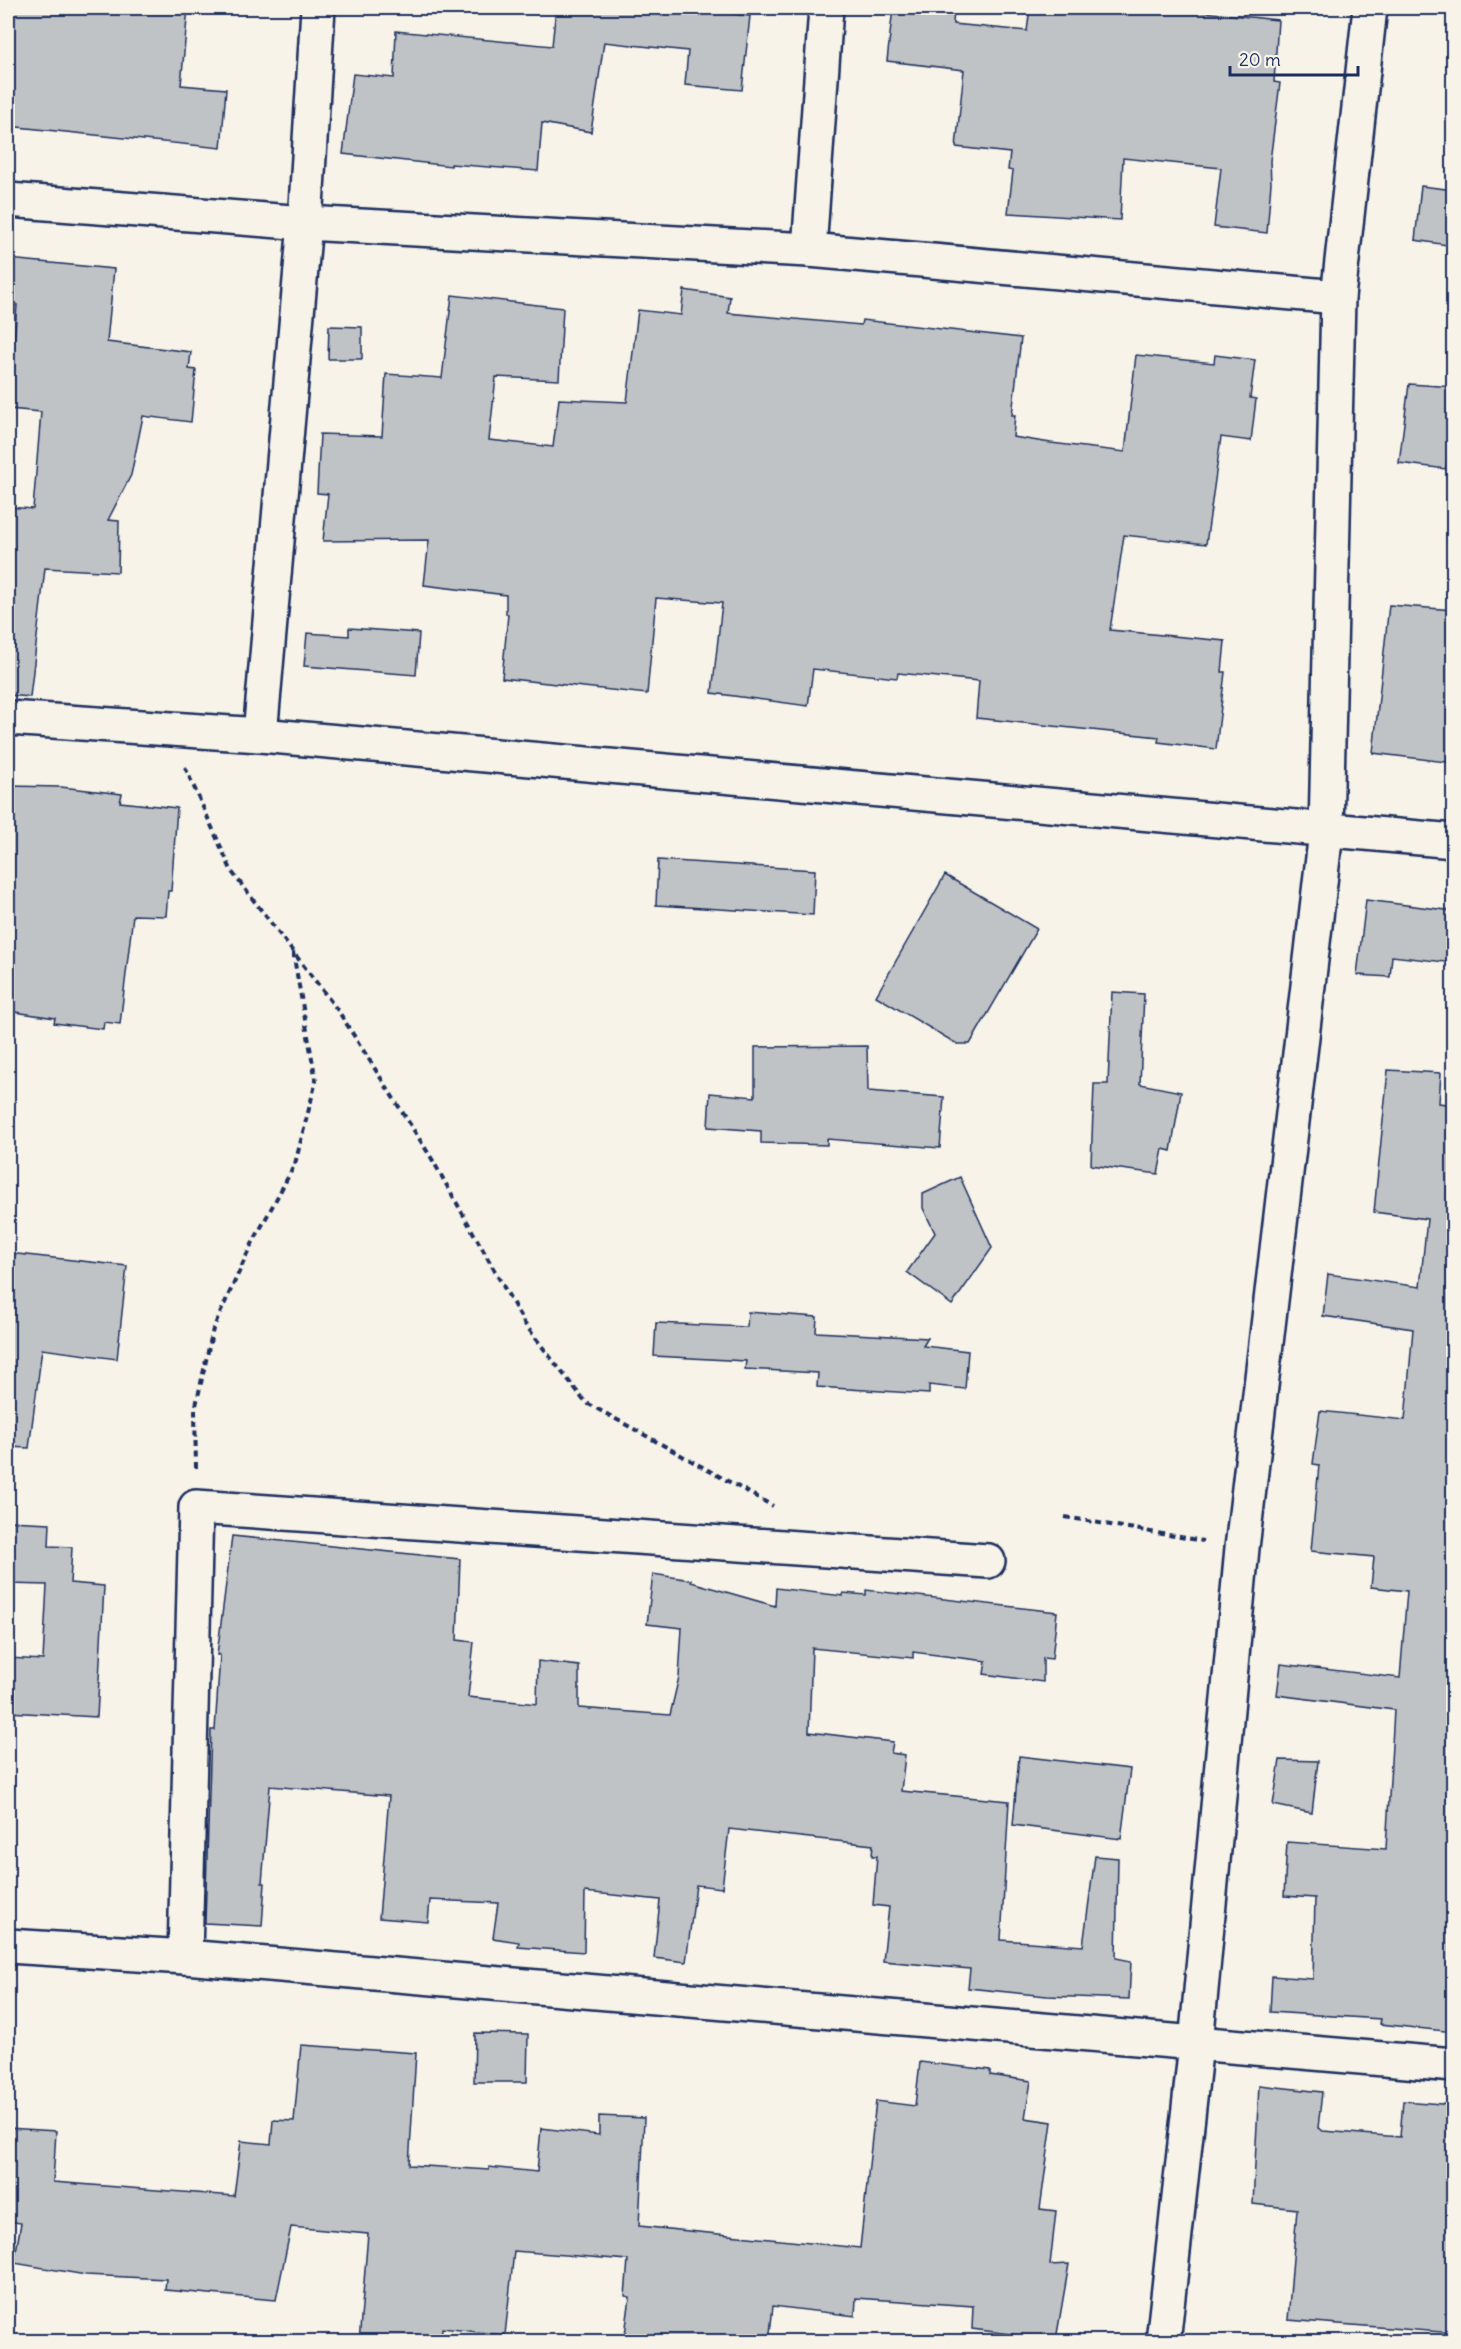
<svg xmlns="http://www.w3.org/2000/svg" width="1461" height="2349" viewBox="0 0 1461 2349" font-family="Delius,sans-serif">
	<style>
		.building { fill: #c0c3c5; stroke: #1b2f5e; stroke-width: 1.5 }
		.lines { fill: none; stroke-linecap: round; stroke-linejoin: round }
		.street-casing { stroke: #1b2f5e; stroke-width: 38 }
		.path { stroke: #1b2f5e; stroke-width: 4; stroke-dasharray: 6 4.5; stroke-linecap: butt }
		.street { stroke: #f7f3e8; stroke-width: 33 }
	</style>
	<rect width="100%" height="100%" fill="#f7f3e8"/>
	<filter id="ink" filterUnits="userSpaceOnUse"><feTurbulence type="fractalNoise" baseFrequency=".0167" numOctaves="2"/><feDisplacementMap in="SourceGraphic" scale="12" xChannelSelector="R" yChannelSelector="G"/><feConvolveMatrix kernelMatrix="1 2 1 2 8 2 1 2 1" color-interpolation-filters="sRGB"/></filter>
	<g filter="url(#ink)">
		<g class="building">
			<path d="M 8,8 L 188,8 L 181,85 L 226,89 L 221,148 L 8,126 Z"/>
			<path d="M 556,8 L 675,8 L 750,16 L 742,90 L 685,85 L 688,51 L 604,42 L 591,132 L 542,123 L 538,171 L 451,164 L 451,166 L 343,154 L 353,74 L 394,78 L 396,31 L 552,46 Z"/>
			<path d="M 893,8 L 954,8 L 953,24 L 1027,31 L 1030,8 L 1165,8 L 1278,20 L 1274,82 L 1280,83 L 1270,161 L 1271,183 L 1267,233 L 1214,227 L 1221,168 L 1123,158 L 1120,220 L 1008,213 L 1013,171 L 1008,170 L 1010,153 L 956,147 L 964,70 L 887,61 Z"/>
			<path d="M 1421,186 L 1454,190 L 1447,245 L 1415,240 Z"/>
			<path d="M 8,259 L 114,269 L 107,342 L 191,352 L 189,369 L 196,370 L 191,422 L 143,416 L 131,475 L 108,520 L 119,521 L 118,572 L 45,568 L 30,697 L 8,695 L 8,507 L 33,509 L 41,412 L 9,409 L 17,305 L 8,304 Z"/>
			<path d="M 684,290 L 730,297 L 728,313 L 861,325 L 862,320 L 1021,338 L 1012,415 L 1015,415 L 1013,437 L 1051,443 L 1125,452 L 1136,355 L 1214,363 L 1215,355 L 1255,360 L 1250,398 L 1256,399 L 1251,441 L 1221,437 L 1206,544 L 1124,535 L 1110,630 L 1225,641 L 1222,672 L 1225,672 L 1216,749 L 1158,742 L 1159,737 L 976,718 L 979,681 L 898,673 L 897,678 L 813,669 L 808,706 L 712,693 L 722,603 L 656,598 L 647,694 L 502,678 L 508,614 L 506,614 L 506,595 L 424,585 L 429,540 L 323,541 L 328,494 L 317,493 L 320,434 L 382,436 L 386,374 L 442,378 L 452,295 L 563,308 L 559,380 L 496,377 L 489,440 L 553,447 L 559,399 L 627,402 L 638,310 L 681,315 Z"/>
			<path d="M 329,326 L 362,327 L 362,359 L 328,359 Z"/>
			<path d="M 1409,384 L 1454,387 L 1446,469 L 1399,463 Z"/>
			<path d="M 1389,605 L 1454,610 L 1454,763 L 1373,753 Z"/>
			<path d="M 349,628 L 419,633 L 416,675 L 304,666 L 307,633 L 349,636 Z"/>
			<path d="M 8,786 L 61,787 L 122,794 L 120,802 L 177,808 L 171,891 L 168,891 L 166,916 L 133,915 L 120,1024 L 104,1022 L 103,1029 L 54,1023 L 55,1018 L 8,1011 Z"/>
			<path d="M 658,860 L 815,870 L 813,915 L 656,905 Z"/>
			<path d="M 945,875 L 1037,929 L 970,1044 L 957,1044 L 876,996 Z"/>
			<path d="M 1366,900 L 1454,911 L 1454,963 L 1392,956 L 1390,977 L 1357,975 Z"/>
			<path d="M 1112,992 L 1144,994 L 1140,1084 L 1181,1092 L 1171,1151 L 1163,1149 L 1158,1174 L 1091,1165 L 1094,1084 L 1108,1084 Z"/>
			<path d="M 867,1046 L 868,1091 L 944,1097 L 940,1148 L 827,1139 L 827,1145 L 761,1143 L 761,1131 L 708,1127 L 710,1093 L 755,1097 L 755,1047 Z"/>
			<path d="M 1388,1070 L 1441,1073 L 1439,1103 L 1454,1105 L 1454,2032 L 1380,2024 L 1381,2019 L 1270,2012 L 1272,1976 L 1313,1979 L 1315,1898 L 1284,1896 L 1287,1842 L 1386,1849 L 1394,1710 L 1277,1695 L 1281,1664 L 1400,1678 L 1407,1591 L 1371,1587 L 1374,1557 L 1311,1551 L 1319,1465 L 1313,1464 L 1320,1411 L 1405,1420 L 1413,1329 L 1323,1316 L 1328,1274 L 1420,1287 L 1427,1219 L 1374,1212 Z"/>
			<path d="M 960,1177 L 992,1248 L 952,1305 L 907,1272 L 935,1233 L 923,1208 L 923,1194 Z"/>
			<path d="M 8,1253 L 127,1266 L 117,1359 L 42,1349 L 29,1448 L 8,1447 Z"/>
			<path d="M 748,1312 L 817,1317 L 816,1332 L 928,1338 L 923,1346 L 968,1351 L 965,1389 L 929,1385 L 929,1394 L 817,1387 L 818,1373 L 745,1369 L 746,1361 L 654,1356 L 656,1323 L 747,1327 Z"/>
			<path d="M 8,1521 L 50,1523 L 49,1546 L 72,1547 L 70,1583 L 104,1586 L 97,1717 L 8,1712 L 8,1658 L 43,1660 L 47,1585 L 8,1584 Z"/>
			<path d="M 232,1536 L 460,1559 L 457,1640 L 474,1642 L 468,1697 L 537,1704 L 538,1661 L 579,1666 L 579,1708 L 670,1715 L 679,1677 L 682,1628 L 647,1624 L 653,1574 L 691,1580 L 691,1582 L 775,1606 L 776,1588 L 843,1596 L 843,1593 L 866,1595 L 866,1590 L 1057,1612 L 1052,1659 L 1043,1658 L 1043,1682 L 984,1674 L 986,1661 L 913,1652 L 913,1658 L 812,1648 L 809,1732 L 893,1742 L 891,1753 L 905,1755 L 901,1791 L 1009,1801 L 1001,1940 L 1083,1946 L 1095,1856 L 1118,1858 L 1116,1958 L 1131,1961 L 1129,1999 L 1047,1996 L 968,1988 L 970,1969 L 883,1961 L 889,1907 L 873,1905 L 877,1856 L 872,1856 L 873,1845 L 729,1829 L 722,1888 L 696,1885 L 686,1962 L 654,1958 L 660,1900 L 585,1892 L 584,1952 L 518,1947 L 519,1942 L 493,1938 L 498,1903 L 430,1900 L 428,1922 L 379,1918 L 389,1796 L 270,1786 L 262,1883 L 265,1883 L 262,1926 L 205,1923 L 211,1730 L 215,1730 L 220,1655 L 217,1655 Z"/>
			<path d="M 1019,1756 L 1130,1769 L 1121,1839 L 1013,1825 Z"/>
			<path d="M 1280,1760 L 1318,1761 L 1312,1813 L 1273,1805 Z"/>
			<path d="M 475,2033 L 528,2034 L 527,2082 L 474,2082 Z"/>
			<path d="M 301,2045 L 416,2053 L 409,2165 L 489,2170 L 489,2167 L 537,2172 L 541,2128 L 599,2135 L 599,2116 L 644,2118 L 639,2226 L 860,2248 L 876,2101 L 915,2106 L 920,2062 L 990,2070 L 990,2075 L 1031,2081 L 1025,2118 L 1052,2122 L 1040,2209 L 1056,2211 L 1050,2265 L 1069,2264 L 1056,2340 L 972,2329 L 973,2306 L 856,2298 L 855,2316 L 773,2306 L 769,2342 L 624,2342 L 630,2297 L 625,2296 L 628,2260 L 514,2251 L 505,2335 L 442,2328 L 441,2342 L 359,2342 L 368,2234 L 291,2227 L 276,2300 L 165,2290 L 166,2279 L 86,2275 L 14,2263 L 21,2223 L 8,2221 L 8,2128 L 56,2131 L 53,2182 L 234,2196 L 241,2141 L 271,2144 L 273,2120 L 294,2121 Z"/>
			<path d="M 1259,2085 L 1322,2092 L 1318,2128 L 1323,2131 L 1400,2137 L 1403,2101 L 1454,2105 L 1454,2333 L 1288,2320 L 1297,2209 L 1253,2204 Z"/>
		</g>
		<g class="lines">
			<g class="street-casing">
				<g id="street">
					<path d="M 8,200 L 305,223 L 809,250 L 1338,297"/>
					<path d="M 809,250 L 826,8"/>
					<path d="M 8,718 L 260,735 L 1454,841"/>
					<path d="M 260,735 L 305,223 L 318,8"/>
					<path d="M 8,1946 L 185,1957 L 1454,2065"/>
					<path d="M 185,1957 L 196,1507 L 988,1561"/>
					<path d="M 1163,2342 L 1196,2044 L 1242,1548 L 1326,832 L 1338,297 L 1370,8"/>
				</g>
			</g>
			<g class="path">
				<path d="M 185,767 L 232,872 L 339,1012 L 432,1159 L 524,1323 L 585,1402 L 773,1506"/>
				<path d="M 196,1468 L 195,1410 L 213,1329 L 250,1248 L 295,1164 L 316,1081 L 293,952"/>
				<path d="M 1065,1517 L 1203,1541"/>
			</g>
			<use href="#street" class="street"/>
		</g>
	</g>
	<rect width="1461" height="2349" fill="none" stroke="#f7f3e8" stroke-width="30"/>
	<rect x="15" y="15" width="1431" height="2319" fill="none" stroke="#1b2f5e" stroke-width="2" filter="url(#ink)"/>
	<path d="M1230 66v9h128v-9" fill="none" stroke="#1b2f5e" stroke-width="3"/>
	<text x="1239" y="66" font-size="18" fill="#1b2f5e" stroke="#f7f3e8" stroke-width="4.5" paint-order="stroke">20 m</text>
</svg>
